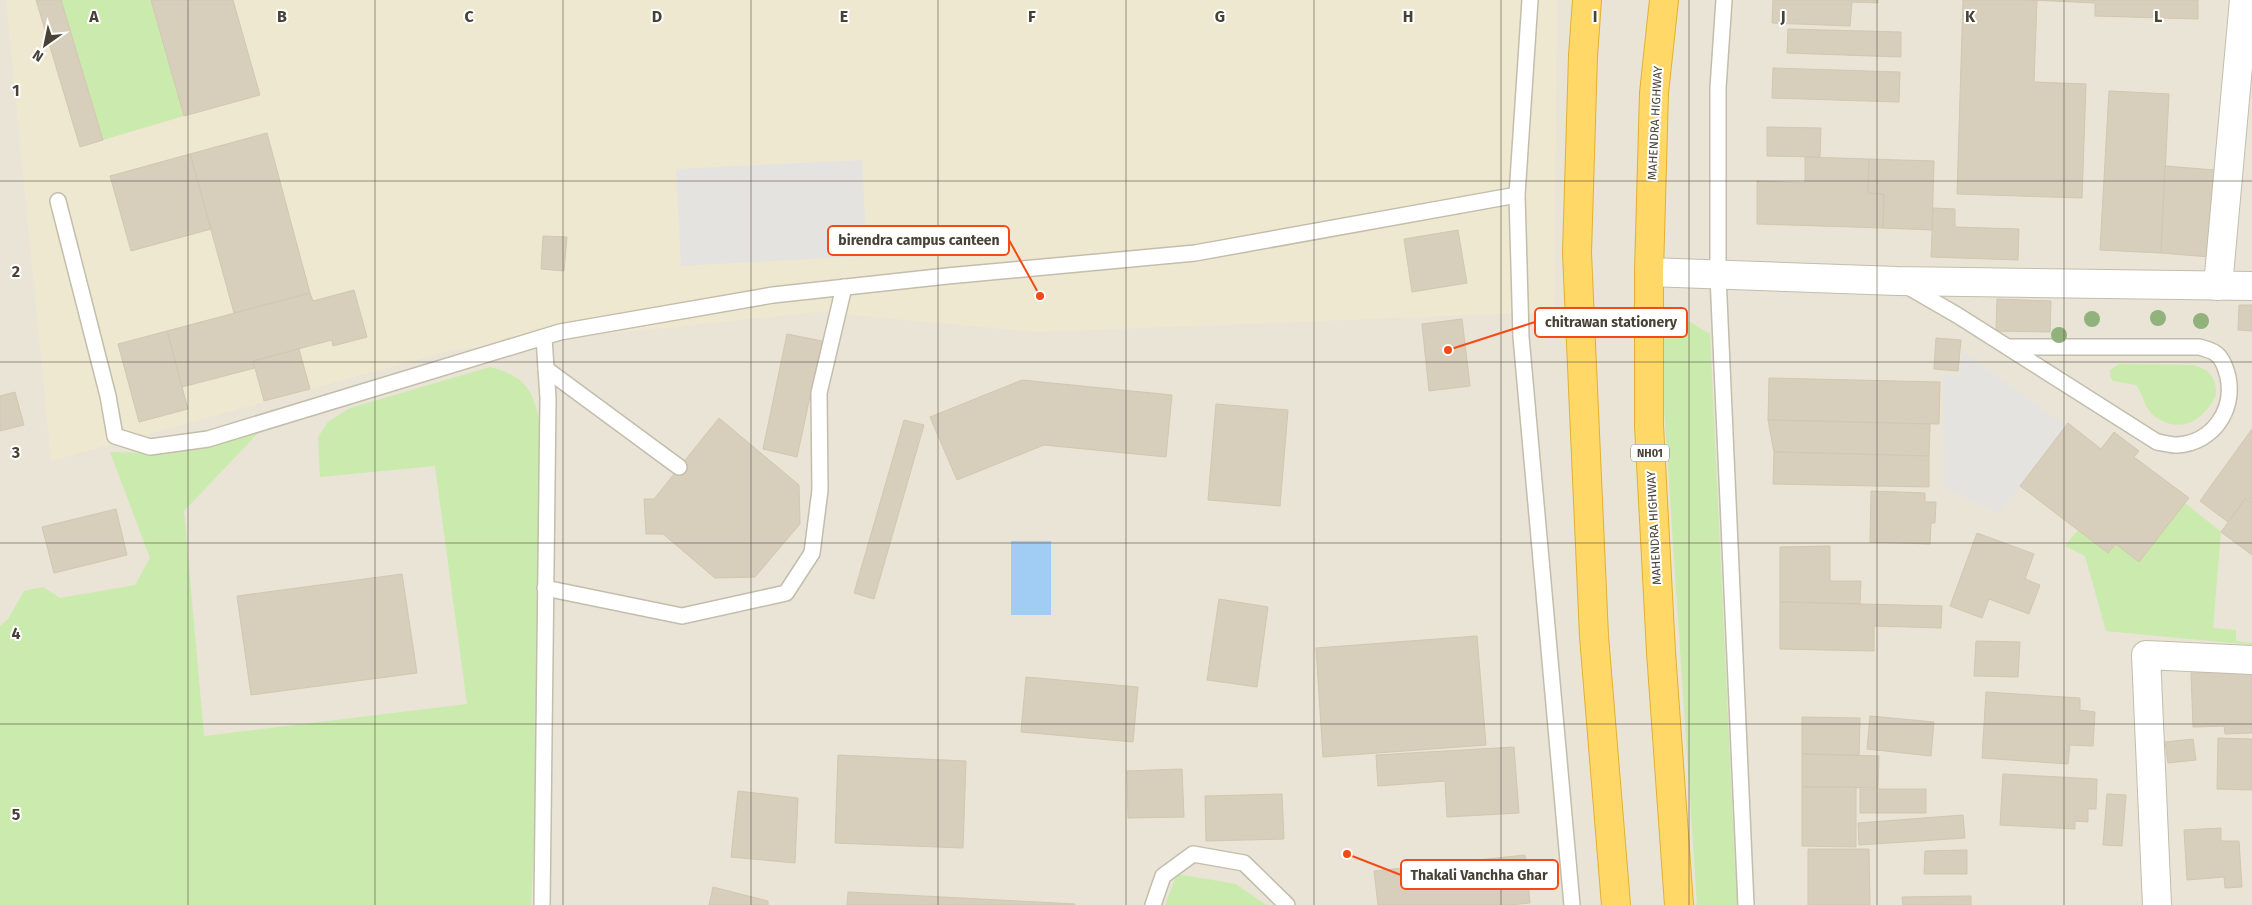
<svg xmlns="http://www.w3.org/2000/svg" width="2252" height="905" viewBox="0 0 2252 905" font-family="'Fira Sans',sans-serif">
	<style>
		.residential { fill: #e9e4d5 }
		.education { fill: #eee8d1 }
		.green { fill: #cbeaae }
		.parking { fill: #e5e3df }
		.water { fill: #a1ccf4 }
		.building { fill: #d7cebc; stroke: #d2c7af }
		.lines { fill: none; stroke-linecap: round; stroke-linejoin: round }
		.lane-casing { stroke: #c3bdac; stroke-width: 18 }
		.street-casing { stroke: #c3bdac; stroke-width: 30 }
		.highway-casing { stroke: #e4b032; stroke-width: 30 }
		.lane { stroke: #fff; stroke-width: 15 }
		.street { stroke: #fff; stroke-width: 28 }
		.highway { stroke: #ffd868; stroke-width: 28 }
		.tree { fill: #91b17d }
		.grid { fill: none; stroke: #484236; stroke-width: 1; stroke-opacity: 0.55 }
		.labels { text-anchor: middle; stroke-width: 4; stroke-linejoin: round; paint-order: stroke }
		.shield { fill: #fff; stroke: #7f7b72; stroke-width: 1 }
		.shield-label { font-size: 11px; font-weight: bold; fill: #484236 }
		.street-label { font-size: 12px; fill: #484236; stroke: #fff }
		.grid-label { font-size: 16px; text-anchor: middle; font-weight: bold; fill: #484236; stroke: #fff; stroke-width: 4; stroke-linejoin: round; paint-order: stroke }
		.leader { fill: none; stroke: #f64916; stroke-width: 2 }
		.callout-dot { fill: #f64916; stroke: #fff; stroke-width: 2 }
		.callout { fill: #fff; stroke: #f64916; stroke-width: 2 }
		.callout-label { font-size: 14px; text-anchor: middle; font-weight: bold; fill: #484236 }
	</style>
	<rect width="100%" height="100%" fill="#f4f1e7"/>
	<rect class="residential" x="0" y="0" width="2252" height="905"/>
	<path class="education" d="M 6,0 L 1557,0 L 1554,312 L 1037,332 L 818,312 L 452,350 L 51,461 Z"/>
	<g class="green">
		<path d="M 61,0 L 151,0 L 184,116 L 103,140 Z"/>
		<path d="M 1657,302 L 1710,334 L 1735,868 L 1739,905 L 1697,905 Z"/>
		<path d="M 2119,364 L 2193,365 C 2210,369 2217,379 2216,395 C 2206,415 2190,430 2167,423 C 2160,420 2152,416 2148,409 C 2143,402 2142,392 2136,385 L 2113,381 L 2110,376 L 2110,370 Z"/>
		<path d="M 490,367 C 525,376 533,389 540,424 L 535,819 L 531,905 L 0,905 L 0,626 L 8,619 L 24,591 L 43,587 L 60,598 L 135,585 L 150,558 L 110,452 L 151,453 L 261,430 L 184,511 L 204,736 L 467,704 L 435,466 L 320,477 L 318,437 L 328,422 L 350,408 Z"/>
		<path d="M 2185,503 L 2221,532 L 2213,628 L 2236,630 L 2236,641 L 2252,643 L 2252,645 L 2106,631 L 2085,556 L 2065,546 L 2078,530 L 2108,553 L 2116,544 L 2139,562 Z"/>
		<path d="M 1177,874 L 1236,884 L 1266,905 L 1165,905 Z"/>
	</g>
	<g class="parking">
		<path d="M 862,160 L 867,256 L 681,266 L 676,169 Z"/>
		<path d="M 1962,351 L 2066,426 L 1998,514 L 1945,488 L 1943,375 L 1961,376 Z"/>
	</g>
	<rect class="water" x="1011" y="541" width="40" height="74"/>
	<g class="building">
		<path d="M 36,0 L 61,0 L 103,140 L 80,147 Z"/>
		<path d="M 151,0 L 233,0 L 260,95 L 184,116 Z"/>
		<path d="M 1773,0 L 1878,0 L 1878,3 L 1852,2 L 1850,26 L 1772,23 Z"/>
		<path d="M 1963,0 L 2037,0 L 2034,82 L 2086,84 L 2082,198 L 1957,194 Z"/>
		<path d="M 2031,0 L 2198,0 L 2198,19 L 2095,16 L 2095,3 Z"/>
		<path d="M 1788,29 L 1901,32 L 1901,57 L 1787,53 Z"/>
		<path d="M 1773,68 L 1900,72 L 1899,102 L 1772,98 Z"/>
		<path d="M 2109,91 L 2169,94 L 2161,253 L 2100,250 Z"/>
		<path d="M 1767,127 L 1821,128 L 1820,157 L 1767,156 Z"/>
		<path d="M 267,133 L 310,293 L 234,313 L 190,154 Z"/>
		<path d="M 190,154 L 211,229 L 131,251 L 110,176 Z"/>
		<path d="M 1805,157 L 1869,159 L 1868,193 L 1884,194 L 1883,228 L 1757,224 L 1757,181 L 1805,183 Z"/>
		<path d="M 1869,159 L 1934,161 L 1932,230 L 1883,228 L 1884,194 L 1868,193 Z"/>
		<path d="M 2165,166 L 2215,170 L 2210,257 L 2161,253 Z"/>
		<path d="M 1933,208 L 1955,209 L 1955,227 L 2019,229 L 2018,260 L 1931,257 Z"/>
		<path d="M 1458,230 L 1467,283 L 1412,292 L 1404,239 Z"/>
		<path d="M 543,236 L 567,237 L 564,271 L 541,269 Z"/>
		<path d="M 354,290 L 367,337 L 333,346 L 332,340 L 253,361 L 255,368 L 182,387 L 167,331 L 310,293 L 313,301 Z"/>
		<path d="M 1997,299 L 2051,301 L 2050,332 L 1996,331 Z"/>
		<path d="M 2239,305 L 2252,305 L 2252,331 L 2238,330 Z"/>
		<path d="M 1462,319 L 1470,386 L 1429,391 L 1422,324 Z"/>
		<path d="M 167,331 L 188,409 L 139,422 L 118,344 Z"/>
		<path d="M 787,334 L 822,341 L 797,457 L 763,449 Z"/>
		<path d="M 1936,338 L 1961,340 L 1958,371 L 1934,369 Z"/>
		<path d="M 299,349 L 310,389 L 264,401 L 253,361 Z"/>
		<path d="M 1769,378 L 1940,382 L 1939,424 L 1768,420 Z"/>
		<path d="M 1022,380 L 1172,395 L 1166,457 L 1044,445 L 957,480 L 930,417 Z"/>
		<path d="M 15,392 L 24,425 L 0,431 L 0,396 Z"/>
		<path d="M 1216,404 L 1288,410 L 1280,506 L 1208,500 Z"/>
		<path d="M 719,418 L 799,485 L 800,524 L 755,577 L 715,578 L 663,534 L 646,534 L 644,499 L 654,499 Z"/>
		<path d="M 904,420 L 924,425 L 874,599 L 854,593 Z"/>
		<path d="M 1768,420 L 1930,424 L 1929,456 L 1774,452 Z"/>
		<path d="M 2068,423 L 2101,449 L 2114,432 L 2139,451 L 2134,457 L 2189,498 L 2139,562 L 2116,544 L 2108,553 L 2020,486 Z"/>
		<path d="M 2252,429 L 2252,504 L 2245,499 L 2228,522 L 2200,501 Z"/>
		<path d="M 1774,452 L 1929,456 L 1929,487 L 1773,484 Z"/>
		<path d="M 1871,491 L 1925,493 L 1925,502 L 1936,502 L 1935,523 L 1931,523 L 1930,544 L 1870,542 Z"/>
		<path d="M 2245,499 L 2252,504 L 2252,555 L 2221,532 Z"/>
		<path d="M 116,509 L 127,555 L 54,573 L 42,527 Z"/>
		<path d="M 1977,533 L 2034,554 L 2025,579 L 2040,585 L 2029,614 L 1989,599 L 1982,618 L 1950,606 Z"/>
		<path d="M 1830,546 L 1830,581 L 1861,581 L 1860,604 L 1780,602 L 1780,547 Z"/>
		<path d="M 402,574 L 417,673 L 251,695 L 237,596 Z"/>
		<path d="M 1219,599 L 1268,607 L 1257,687 L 1207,680 Z"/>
		<path d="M 1780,602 L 1942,606 L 1941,628 L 1874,626 L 1874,651 L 1780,649 Z"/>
		<path d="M 1477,636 L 1486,745 L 1323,757 L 1316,648 Z"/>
		<path d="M 1976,641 L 2020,642 L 2018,677 L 1974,676 Z"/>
		<path d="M 2252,672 L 2252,733 L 2225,734 L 2224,726 L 2193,727 L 2191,673 Z"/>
		<path d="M 1026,677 L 1138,687 L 1133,742 L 1021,732 Z"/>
		<path d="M 1986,692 L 2080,698 L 2080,710 L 2095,712 L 2093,746 L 2070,745 L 2068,764 L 1982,758 Z"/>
		<path d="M 1870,716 L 1934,722 L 1931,756 L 1867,749 Z"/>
		<path d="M 1802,717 L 1860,718 L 1859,755 L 1802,754 Z"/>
		<path d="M 2218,738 L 2252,739 L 2252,790 L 2217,789 Z"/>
		<path d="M 2193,739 L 2196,760 L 2168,763 L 2165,742 Z"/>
		<path d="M 1514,747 L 1519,813 L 1447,817 L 1445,781 L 1378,786 L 1376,755 Z"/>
		<path d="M 1802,754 L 1879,756 L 1878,788 L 1802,787 Z"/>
		<path d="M 838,755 L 966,761 L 963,848 L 835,843 Z"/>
		<path d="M 1182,769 L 1184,817 L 1128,818 L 1127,771 Z"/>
		<path d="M 2003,774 L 2097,779 L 2096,809 L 2088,809 L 2088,822 L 2075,821 L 2075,829 L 2000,825 Z"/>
		<path d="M 1802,787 L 1856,787 L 1856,847 L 1802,846 Z"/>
		<rect x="1860" y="789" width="66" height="24"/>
		<path d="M 738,791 L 798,798 L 795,863 L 731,857 Z"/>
		<path d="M 1282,794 L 1284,839 L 1206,841 L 1205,796 Z"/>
		<path d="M 2107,794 L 2126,795 L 2122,846 L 2103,845 Z"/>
		<path d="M 1963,815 L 1965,838 L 1859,845 L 1858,823 Z"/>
		<path d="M 2221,828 L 2221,841 L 2239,841 L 2242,887 L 2225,888 L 2224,877 L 2187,880 L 2184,830 Z"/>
		<path d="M 1808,849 L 1869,849 L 1870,905 L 1808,905 Z"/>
		<path d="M 1967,850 L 1967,874 L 1924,874 L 1925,851 Z"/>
		<path d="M 1525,855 L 1530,903 L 1510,905 L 1378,905 L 1374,871 Z"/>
		<path d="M 713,887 L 768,901 L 768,905 L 709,905 Z"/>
		<path d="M 848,892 L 1075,904 L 1075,905 L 847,905 Z"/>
		<path d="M 1971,896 L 1971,905 L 1903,905 L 1902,897 Z"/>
	</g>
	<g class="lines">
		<g class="lane-casing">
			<g id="lane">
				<path d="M 1530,0 L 1517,195 L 1521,337 L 1572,905"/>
				<path d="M 1724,0 L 1718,88 L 1718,276 L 1746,905"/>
				<path d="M 58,201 L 108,396 L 115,436 L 150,447 L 208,439 L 560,332 L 773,295 L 947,276 L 1195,253 L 1517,195"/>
				<path d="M 1905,285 L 1957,315 L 2157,442 C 2164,443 2171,445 2177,445 C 2212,443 2235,411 2228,377 C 2226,369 2222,357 2215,353 C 2211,350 2205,349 2200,347 L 2008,347"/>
				<path d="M 546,369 L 679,467"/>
				<path d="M 545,588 L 682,616 L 786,593 L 812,553 L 820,490 L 819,393 L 844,287"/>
				<path d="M 542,905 L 548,398 L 544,338"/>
				<path d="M 1153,905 L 1163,876 L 1193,854 L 1244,863 L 1287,905"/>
			</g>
		</g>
		<g class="street-casing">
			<g id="street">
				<path d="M 1649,272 L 1897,281 L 2252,286"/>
				<path d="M 2218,286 L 2244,0"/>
				<path d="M 2157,905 L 2146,655 L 2252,660"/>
			</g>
		</g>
		<g class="highway-casing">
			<g id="highway">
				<path d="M 1587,0 L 1583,56 L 1577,253 L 1594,636 L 1616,905"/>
				<path d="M 1664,0 L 1654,93 L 1649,272 L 1649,425 L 1661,652 L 1679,905"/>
			</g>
		</g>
		<use href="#lane" class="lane"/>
		<use href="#street" class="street"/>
		<use href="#highway" class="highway"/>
	</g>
	<g class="tree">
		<circle cx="2158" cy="318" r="8"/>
		<circle cx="2092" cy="319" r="8"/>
		<circle cx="2201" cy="321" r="8"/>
		<circle cx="2059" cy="335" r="8"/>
	</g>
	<path class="grid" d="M 188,0 L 188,905M 375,0 L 375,905M 563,0 L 563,905M 751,0 L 751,905M 938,0 L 938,905M 1126,0 L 1126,905M 1314,0 L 1314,905M 1501,0 L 1501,905M 1689,0 L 1689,905M 1877,0 L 1877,905M 2064,0 L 2064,905M 0,181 L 2252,181M 0,362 L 2252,362M 0,543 L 2252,543M 0,724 L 2252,724"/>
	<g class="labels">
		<rect class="shield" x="1631" y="444.5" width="38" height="17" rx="4"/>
		<g class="shield-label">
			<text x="1650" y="457">NH01</text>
		</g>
		<g class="street-label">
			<text transform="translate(1655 123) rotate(-87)" y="4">MAHENDRA HIGHWAY</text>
			<text transform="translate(1654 528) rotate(-93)" y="4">MAHENDRA HIGHWAY</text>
		</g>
	</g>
	<g class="grid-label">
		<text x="94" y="22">A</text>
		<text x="282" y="22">B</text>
		<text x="469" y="22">C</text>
		<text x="657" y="22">D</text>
		<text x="844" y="22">E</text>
		<text x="1032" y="22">F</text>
		<text x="1220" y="22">G</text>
		<text x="1408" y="22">H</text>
		<text x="1595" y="22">I</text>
		<text x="1783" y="22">J</text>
		<text x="1970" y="22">K</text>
		<text x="2158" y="22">L</text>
		<text x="16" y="96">1</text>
		<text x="16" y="277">2</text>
		<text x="16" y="458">3</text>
		<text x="16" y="639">4</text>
		<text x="16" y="820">5</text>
	</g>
	<path class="leader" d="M1040 296L1009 240M1448 350L1535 322M1347 854L1401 875"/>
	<g class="callout-dot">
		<circle cx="1040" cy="296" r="5"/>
		<circle cx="1448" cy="350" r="5"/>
		<circle cx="1347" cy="854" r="5"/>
	</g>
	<g class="callout">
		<rect x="828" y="226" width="181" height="29" rx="5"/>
		<rect x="1535" y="308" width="152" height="29" rx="5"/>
		<rect x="1401" y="860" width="157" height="29" rx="5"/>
	</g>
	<g class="callout-label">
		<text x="919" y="245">birendra campus canteen</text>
		<text x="1611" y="327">chitrawan stationery</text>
		<text x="1479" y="880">Thakali Vanchha Ghar</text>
	</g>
	<g transform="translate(45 45) rotate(213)" stroke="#ffffff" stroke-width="4" paint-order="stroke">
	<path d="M0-4L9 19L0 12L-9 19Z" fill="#484236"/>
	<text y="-8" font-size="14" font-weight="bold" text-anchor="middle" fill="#484236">N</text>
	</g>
</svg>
